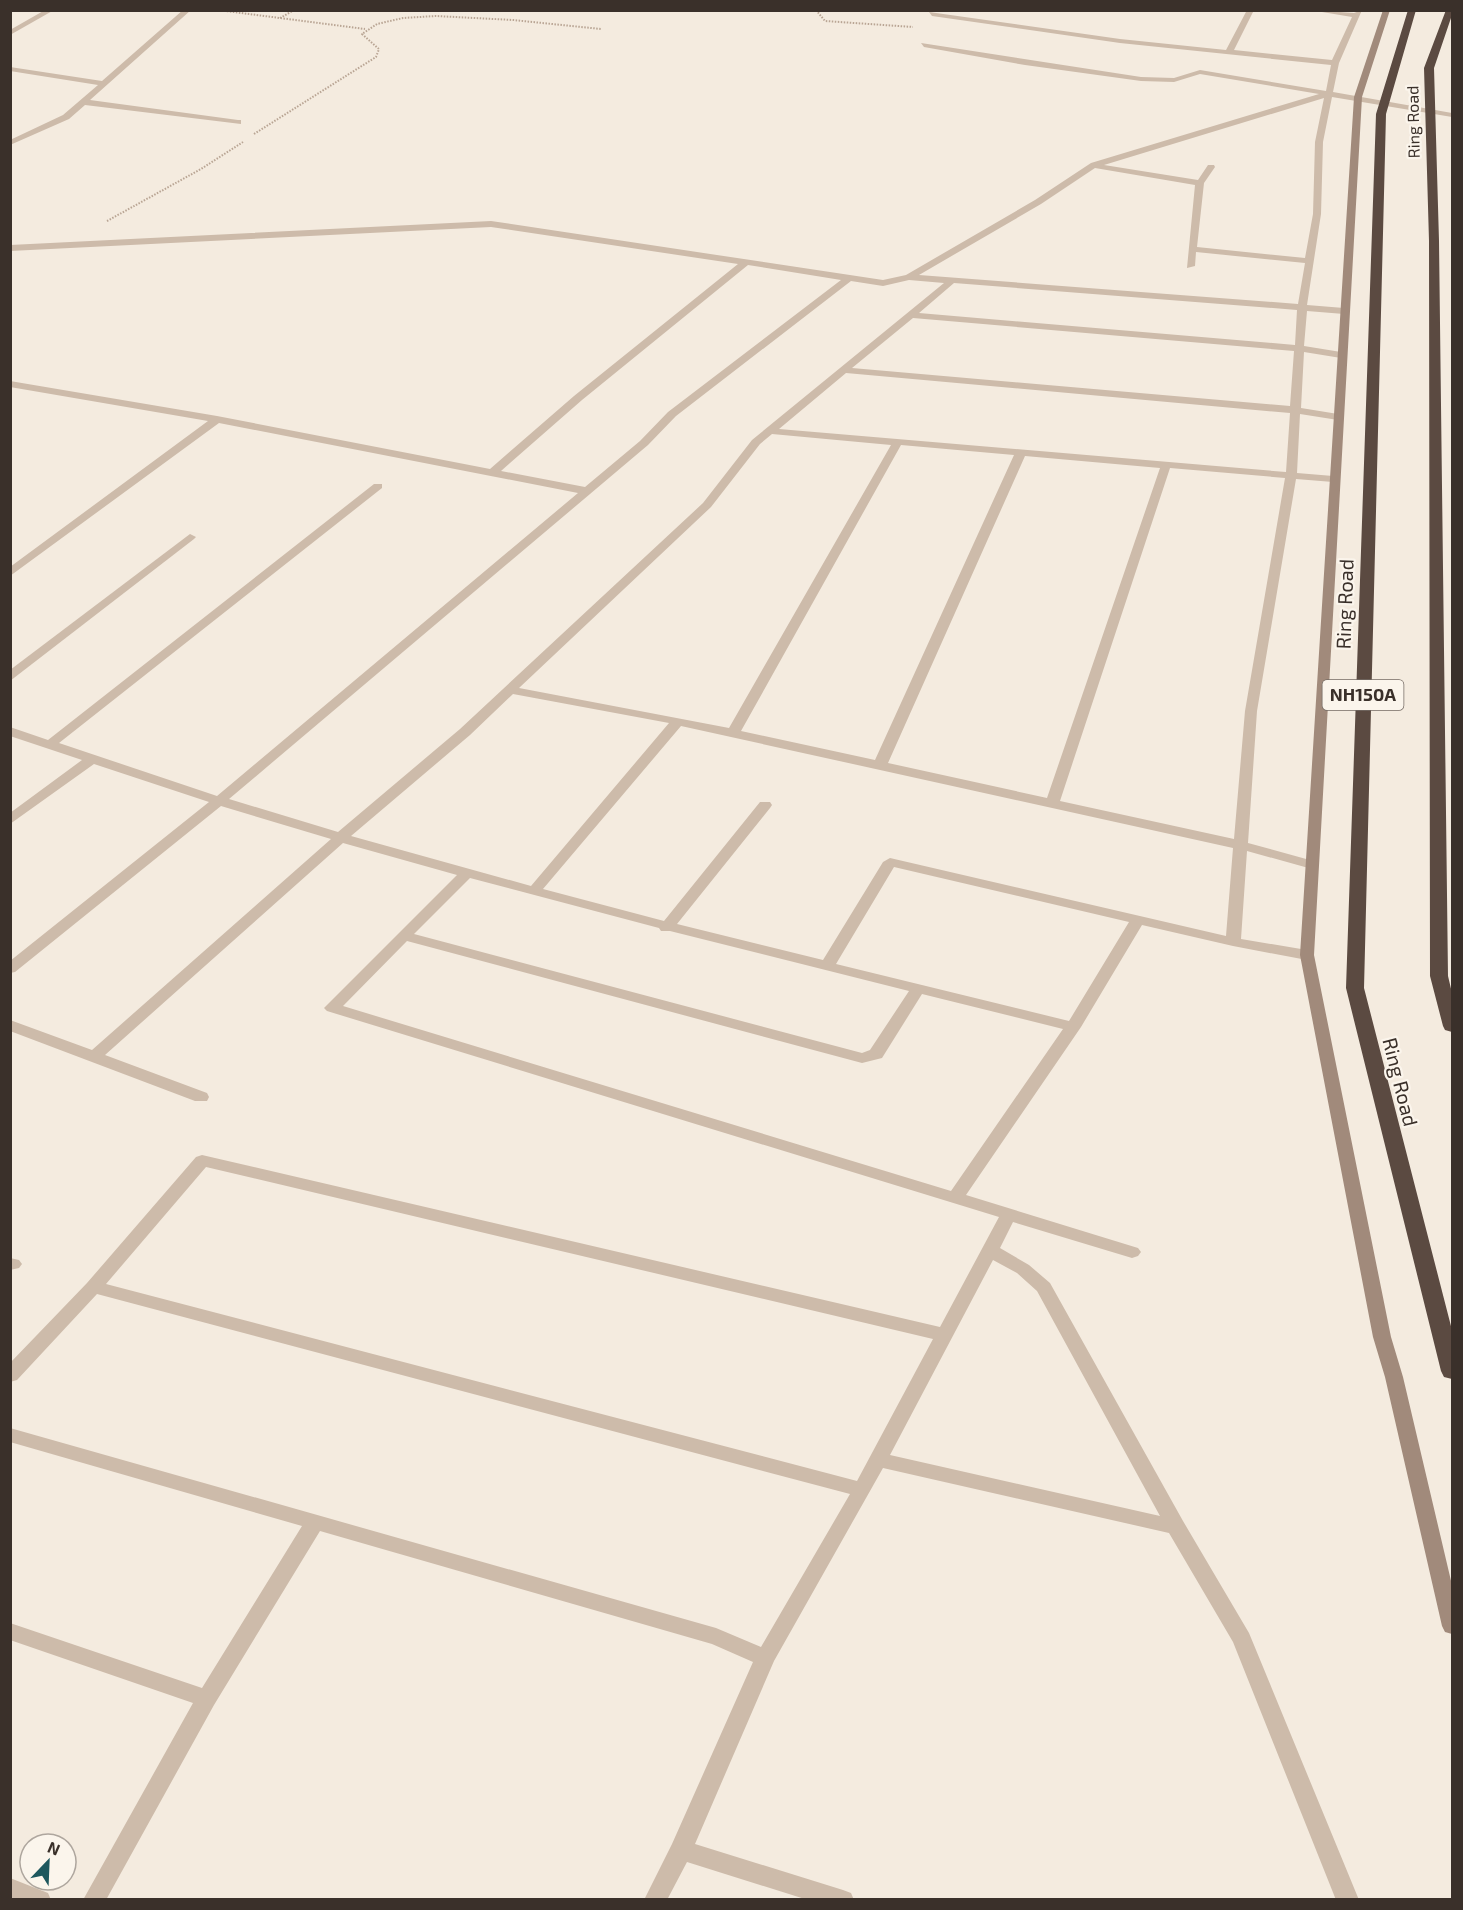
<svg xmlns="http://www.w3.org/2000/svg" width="1463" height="1910" viewBox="0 0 1463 1910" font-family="'Exo 2',sans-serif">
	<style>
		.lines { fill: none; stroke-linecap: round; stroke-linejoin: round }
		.path { stroke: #b9a594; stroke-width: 2; stroke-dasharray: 1.5 1.5; stroke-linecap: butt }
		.street { fill: #cdbbaa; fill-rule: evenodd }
		.secondary { fill: #a18a7b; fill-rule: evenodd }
		.highway { fill: #5b4a41; fill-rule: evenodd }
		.labels { text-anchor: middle; stroke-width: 4.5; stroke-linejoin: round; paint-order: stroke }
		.far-street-label { font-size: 16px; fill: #3a302a; stroke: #fbf5ec }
		.shield { fill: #fbf5ec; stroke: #746b64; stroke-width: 1.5 }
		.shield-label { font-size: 18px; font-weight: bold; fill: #3a302a }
		.street-label { font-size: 20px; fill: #3a302a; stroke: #fbf5ec }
	</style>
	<rect width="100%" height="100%" fill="#f4ebdf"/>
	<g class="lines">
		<g class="path">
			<path d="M 218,10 L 365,29"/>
			<path d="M 816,10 L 825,21 L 913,27"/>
			<path d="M 280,18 L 294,10"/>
			<path d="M 254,134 L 376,57 L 379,49 L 362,34 L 377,24 L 403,18 L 436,16 L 513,20 L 601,29"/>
			<path d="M 107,221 L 201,169 L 243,142"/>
		</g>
		<g class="street">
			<path d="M 45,10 L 54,10 L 10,35 L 10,30 Z"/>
			<path d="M 183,10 L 191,10 L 90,100 L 238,120 L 241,120 L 241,124 L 85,105 L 69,119 L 10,145 L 10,140 L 63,115 L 98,85 L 10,71 L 10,67 L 102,81 Z"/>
			<path d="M 1247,10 L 1254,10 L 1234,50 L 1332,60 L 1352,17 L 1310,10 L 1354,13 L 1362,10 L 1339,63 L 1333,92 L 1452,113 L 1452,117 L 1332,97 L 1323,142 L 1321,214 L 1307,305 L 1344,308 L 1349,311 L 1344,314 L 1307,311 L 1304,346 L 1341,352 L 1346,355 L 1341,358 L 1304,352 L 1301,408 L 1338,414 L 1343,417 L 1338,420 L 1300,414 L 1297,473 L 1333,476 L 1339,479 L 1333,482 L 1296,479 L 1257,711 L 1248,843 L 1317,862 L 1319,865 L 1312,869 L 1247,851 L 1241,939 L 1307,950 L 1314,955 L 1307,960 L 1233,946 L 1142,925 L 1081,1027 L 966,1195 L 1138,1248 L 1141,1252 L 1138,1256 L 1132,1258 L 1013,1222 L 1000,1248 L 1029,1265 L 1050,1283 L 1183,1521 L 1249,1633 L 1359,1900 L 1336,1900 L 1233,1642 L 1169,1533 L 883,1468 L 774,1661 L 695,1844 L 843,1890 L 851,1893 L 854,1900 L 808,1900 L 687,1862 L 667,1900 L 644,1900 L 672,1844 L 753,1662 L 712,1644 L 320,1531 L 214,1705 L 106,1900 L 83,1900 L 193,1703 L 10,1640 L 10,1623 L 202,1688 L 302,1526 L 10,1442 L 10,1428 L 716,1628 L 761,1647 L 850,1494 L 97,1294 L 17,1380 L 10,1382 L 10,1363 L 87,1283 L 196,1157 L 202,1155 L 940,1327 L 999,1217 L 327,1011 L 324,1008 L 457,875 L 343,843 L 105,1055 L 207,1093 L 209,1097 L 207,1101 L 195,1101 L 10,1031 L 10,1020 L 92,1050 L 331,839 L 221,806 L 15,972 L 10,973 L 10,961 L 209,802 L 94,764 L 10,824 L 10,813 L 82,760 L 10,736 L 10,727 L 48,740 L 374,484 L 382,484 L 382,488 L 59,743 L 217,796 L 578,493 L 219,423 L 10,576 L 10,567 L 208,421 L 10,387 L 10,381 L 217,416 L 490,469 L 574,396 L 738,264 L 491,227 L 10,251 L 10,245 L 491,221 L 883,280 L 906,275 L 1035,200 L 1091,163 L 1319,94 L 1200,74 L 1174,82 L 1141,81 L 1025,65 L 924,47 L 921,43 L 1141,77 L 1174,78 L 1200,70 L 1326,91 L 1331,65 L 1120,43 L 932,16 L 929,12 L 1120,39 L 1226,50 ZM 1324,98 L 1315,142 L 1313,214 L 1305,258 L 1197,247 L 1204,183 L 1215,167 L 1214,165 L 1208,165 L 1198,180 L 1104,165 ZM 1095,168 L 1195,185 L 1187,268 L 1195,266 L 1196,252 L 1305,263 L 1298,304 L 919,275 L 1041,204 ZM 748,265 L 841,280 L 668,412 L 640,441 L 585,487 L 501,471 L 582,400 ZM 909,280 L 944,283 L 752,440 L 703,503 L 460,729 L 338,832 L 229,799 L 648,445 L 676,416 L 851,281 L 883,286 ZM 954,283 L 1297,310 L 1295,345 L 919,313 ZM 913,318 L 1294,351 L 1290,406 L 852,368 ZM 846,373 L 1290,413 L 1286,472 L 779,429 ZM 772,434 L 891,445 L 729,728 L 519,688 L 711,507 L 760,444 ZM 901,445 L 1014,455 L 875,760 L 741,731 ZM 1025,456 L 1160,468 L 1047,798 L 888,763 ZM 1170,468 L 1285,478 L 1245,711 L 1234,839 L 1060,801 ZM 513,694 L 669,723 L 531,886 L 351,836 L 470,735 ZM 681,726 L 1233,848 L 1226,936 L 890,858 L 883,862 L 823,960 L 677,924 L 770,808 L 772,805 L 770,802 L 760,802 L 664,921 L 543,889 ZM 894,867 L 1129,922 L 1069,1021 L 836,964 ZM 470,878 L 659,928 L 661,931 L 670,931 L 909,991 L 870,1050 L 862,1053 L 414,934 ZM 407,941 L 862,1063 L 882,1058 L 922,994 L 1063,1029 L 951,1191 L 343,1006 ZM 206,1167 L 933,1339 L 857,1481 L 106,1284 ZM 993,1260 L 1017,1273 L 1037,1291 L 1160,1516 L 890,1455 Z"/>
			<path d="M 190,534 L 196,537 L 194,539 L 10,681 L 10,670 Z"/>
			<path d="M 10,1258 L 19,1260 L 22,1264 L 19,1268 L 10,1270 Z"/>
			<path d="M 10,1878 L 48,1893 L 51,1900 L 10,1899 Z"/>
		</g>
		<path class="secondary" d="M 1383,10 L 1390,10 L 1362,97 L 1314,955 L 1391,1337 L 1403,1377 L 1452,1585 L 1452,1634 L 1445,1632 L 1442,1626 L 1385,1377 L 1373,1337 L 1300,955 L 1354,97 Z"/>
		<g class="highway">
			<path d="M 1408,10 L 1416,10 L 1386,114 L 1364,988 L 1452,1330 L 1452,1379 L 1444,1377 L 1441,1371 L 1346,988 L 1376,114 Z"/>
			<path d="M 1446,10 L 1452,10 L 1452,15 L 1434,68 L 1439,241 L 1448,976 L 1452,993 L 1452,1032 L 1445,1030 L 1443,1026 L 1430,976 L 1429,241 L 1424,68 Z"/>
		</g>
	</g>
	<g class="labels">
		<g class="far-street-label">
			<text transform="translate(1413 122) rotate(-91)" y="6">Ring Road</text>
		</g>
		<rect class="shield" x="1322.5" y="680" width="81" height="30" rx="4.5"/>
		<g class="shield-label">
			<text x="1363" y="701">NH150A</text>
		</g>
		<g class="street-label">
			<text transform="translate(1345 604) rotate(-88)" y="7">Ring Road</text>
			<text transform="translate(1400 1082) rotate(76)" y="7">Ring Road</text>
		</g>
	</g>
	<rect width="1463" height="1910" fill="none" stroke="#3a302a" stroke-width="24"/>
	<g transform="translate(48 1862) rotate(23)"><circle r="28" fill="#fbf5ec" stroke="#aea69e" stroke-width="1.5"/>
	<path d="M0-4.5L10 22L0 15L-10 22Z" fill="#1d575d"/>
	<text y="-9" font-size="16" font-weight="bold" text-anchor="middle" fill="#3a302a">N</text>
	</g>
</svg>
